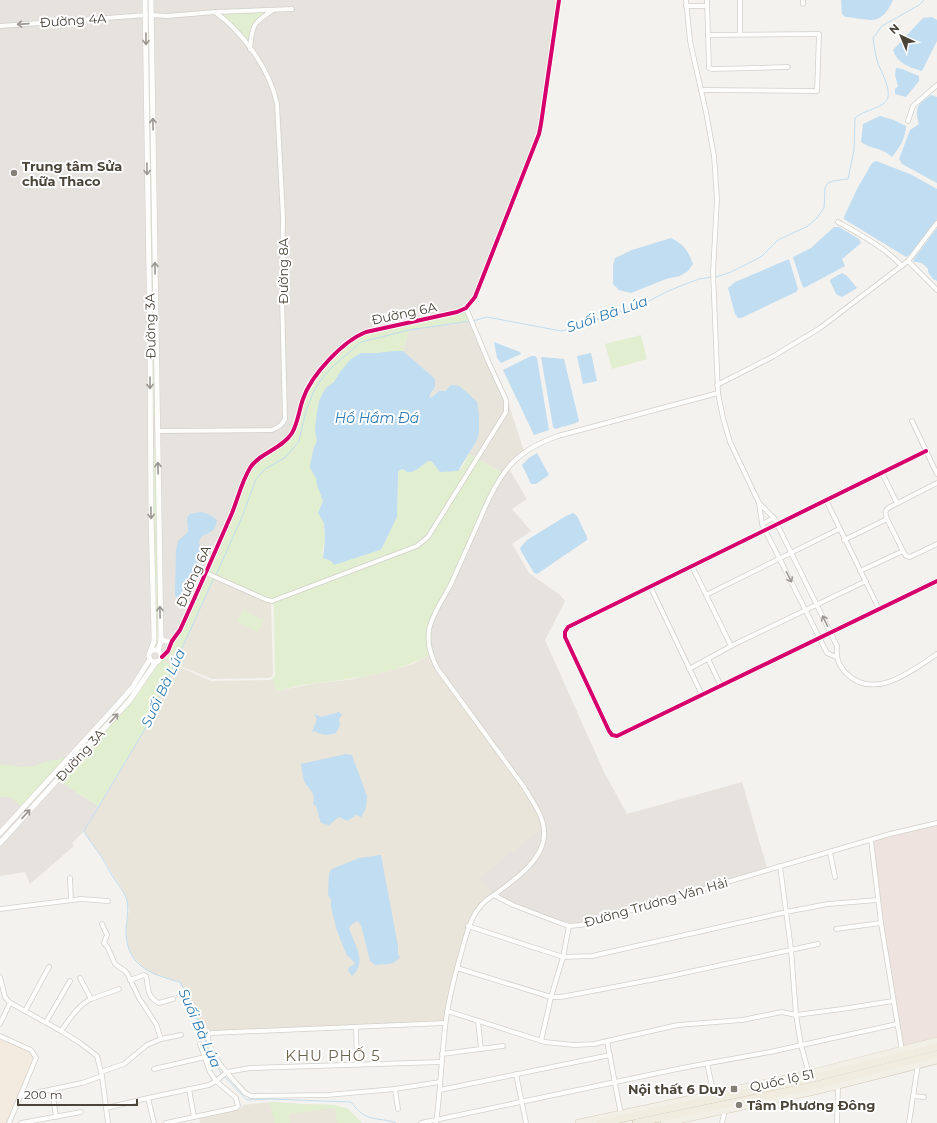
<svg xmlns="http://www.w3.org/2000/svg" width="937" height="1123" viewBox="0 0 937 1123" font-family="Montserrat,sans-serif">
	<style>
		.residential { fill: #e7e4dc }
		.commercial { fill: #f3ebdf }
		.industrial { fill: #e6e2de }
		.education { fill: #eae5da }
		.medical { fill: #eee3df }
		.green { fill: #e1eecf }
		.parking { fill: #e6e3df }
		.water { fill: #c0ddf1 }
		.lines { fill: none; stroke-linecap: round; stroke-linejoin: round }
		.stream { stroke: #c0ddf1; stroke-width: 1 }
		.minor-casing { stroke: #d2d0cb; stroke-width: 5.5 }
		.tertiary-casing { stroke: #d2d0cb; stroke-width: 6 }
		.primary-casing { stroke: #d6cebb; stroke-width: 8 }
		.trunk-casing { stroke: #ccbfa9; stroke-width: 8 }
		.minor { stroke: #fdfdfc; stroke-width: 4 }
		.tertiary { stroke: #fdfdfc; stroke-width: 5 }
		.primary { stroke: #f2efe6; stroke-width: 7 }
		.trunk { stroke: #f0ece0; stroke-width: 7 }
		.cycleway-casing { stroke: #fff; stroke-width: 6 }
		.cycleway { stroke: #d6006c; stroke-width: 4 }
		.oneway { stroke: #9b9791 }
		.poi-dot { fill: #868178; stroke: #fff; stroke-width: 1.5 }
		.labels { text-anchor: middle; stroke-width: 4; stroke-linejoin: round; paint-order: stroke }
		.street-label { font-size: 13px; fill: #4b4439; stroke: #fff }
		.poi-label { font-size: 13px; font-weight: bold; fill: #4b4439; stroke: #fff; text-anchor: start }
		.water-label { font-size: 14px; font-style: italic; fill: #2e7ab2; stroke: #fff }
		.quarter-label { font-size: 15px; letter-spacing: 1px; fill: #6e6250; stroke: #fff }
	</style>
	<rect width="100%" height="100%" fill="#f4f2ee"/>
	<path class="residential" d="M 471,321 L 507,399 L 524,451 L 502,473 L 469,454 L 476,442 L 448,388 L 444,391 L 436,393 L 431,398 L 429,396 L 433,391 L 433,377 L 403,351 L 409,330 Z"/>
	<path class="commercial" d="M 0,1038 L 30,1051 L 34,1056 L 34,1061 L 7,1123 L 0,1123 Z"/>
	<g class="industrial">
		<path d="M 0,0 L 558,0 L 540,125 L 537,134 L 474,297 L 450,325 L 409,330 L 226,552 L 175,665 L 163,660 L 131,703 L 59,781 L 98,806 L 84,831 L 72,843 L 74,846 L 30,884 L 25,872 L 0,876 Z"/>
		<path d="M 509,469 L 527,499 L 512,509 L 531,531 L 512,544 L 529,573 L 560,595 L 565,601 L 545,640 L 604,772 L 627,814 L 742,782 L 767,868 L 580,923 L 569,924 L 514,903 L 497,895 L 525,872 L 545,839 L 538,807 L 438,667 L 432,654 L 430,639 L 432,628 L 436,616 L 452,585 L 487,506 L 497,486 Z"/>
		<path d="M 542,828 L 543,832 L 541,845 L 528,865 L 509,883 L 493,894 L 478,878 Z"/>
	</g>
	<g class="education">
		<path d="M 214,579 L 266,602 L 271,603 L 273,674 L 271,677 L 268,678 L 212,679 L 175,664 Z"/>
		<path d="M 429,655 L 435,669 L 447,686 L 523,788 L 535,808 L 542,828 L 479,878 L 493,894 L 486,898 L 475,910 L 467,926 L 444,1022 L 212,1032 L 203,1035 L 191,1002 L 180,982 L 153,974 L 146,970 L 134,958 L 128,948 L 126,927 L 129,910 L 126,896 L 101,855 L 87,837 L 84,831 L 145,729 L 175,665 L 211,681 L 269,680 L 273,679 L 276,691 L 317,683 L 348,680 L 372,675 L 400,668 L 415,663 Z"/>
		<path d="M 270,1102 L 301,1104 L 334,1105 L 348,1109 L 362,1123 L 200,1123 L 199,1117 L 240,1109 L 244,1105 Z"/>
	</g>
	<path class="medical" d="M 937,825 L 937,1039 L 902,1048 L 882,922 L 873,841 Z"/>
	<g class="green">
		<path d="M 269,11 C 253,21 250,26 249,45 L 233,25 L 219,13 Z"/>
		<path d="M 148,34 L 150,34 L 155,416 L 153,416 Z"/>
		<path d="M 466,310 L 471,321 L 409,330 L 403,351 L 377,353 L 340,372 L 334,382 L 325,388 L 319,401 L 315,430 L 317,441 L 314,447 L 311,461 L 310,468 L 315,474 L 323,501 L 318,513 L 324,523 L 325,540 L 322,554 L 326,559 L 331,561 L 334,565 L 380,550 L 382,548 L 397,517 L 398,477 C 398,472 398,470 403,469 L 405,471 L 418,469 L 428,461 L 431,461 L 434,466 L 461,469 L 469,454 L 476,458 L 427,536 L 418,548 L 429,538 L 478,459 L 502,473 L 434,615 L 427,638 L 429,655 C 394,674 357,678 318,683 C 304,684 290,688 276,691 L 273,679 L 275,675 L 274,612 L 273,600 L 215,576 L 175,664 L 164,658 L 163,652 L 177,637 L 182,630 L 238,502 L 252,467 L 257,462 L 283,445 L 290,438 L 311,385 L 325,366 L 351,342 L 367,333 Z"/>
		<path d="M 641,335 L 647,359 L 612,369 L 605,344 Z"/>
		<path d="M 153,449 L 156,449 L 159,641 L 157,647 L 154,648 Z"/>
		<path d="M 243,610 L 264,620 L 258,632 L 237,622 Z"/>
		<path d="M 163,660 L 175,665 L 145,729 L 98,806 L 59,781 L 131,703 L 140,691 L 157,665 Z"/>
		<path d="M 150,663 L 152,664 L 128,699 L 62,771 L 60,769 L 134,689 Z"/>
		<path d="M 61,758 L 65,758 L 21,806 L 10,797 L 0,797 L 0,764 L 21,767 L 33,766 L 52,760 L 58,760 Z"/>
		<path d="M 270,1102 L 301,1104 L 334,1105 L 348,1109 L 362,1123 L 337,1123 L 335,1108 L 289,1114 L 290,1123 L 274,1123 Z"/>
	</g>
	<path class="parking" d="M 0,0 L 17,0 L 18,23 L 0,24 Z"/>
	<g class="water">
		<path d="M 841,0 L 893,0 C 880,28 871,19 845,17 L 842,14 Z"/>
		<path d="M 932,17 L 937,20 L 937,41 L 922,71 C 909,67 898,64 893,50 L 923,18 Z"/>
		<path d="M 896,68 L 902,69 L 919,76 L 919,81 L 906,97 L 895,94 L 895,89 L 898,86 L 895,75 Z"/>
		<path d="M 931,95 L 937,97 L 937,183 L 902,164 L 899,159 L 910,130 L 919,124 C 914,108 918,104 931,95 Z"/>
		<path d="M 880,116 L 894,120 L 906,126 C 906,137 899,149 892,157 C 882,147 870,149 861,142 L 863,124 Z"/>
		<path d="M 876,161 L 910,174 L 937,189 L 937,219 L 911,254 L 906,257 L 844,219 L 844,217 L 857,189 L 872,163 Z"/>
		<path d="M 834,227 L 839,227 L 859,239 L 861,243 L 842,259 L 845,266 L 804,288 L 802,285 L 793,257 L 811,248 Z"/>
		<path d="M 937,228 L 937,281 L 933,279 L 928,272 L 928,269 C 923,263 921,262 914,262 L 913,260 Z"/>
		<path d="M 671,238 C 685,245 688,251 693,264 L 688,271 L 680,276 L 666,279 L 631,293 L 619,290 L 613,284 L 613,265 L 615,258 L 632,250 Z"/>
		<path d="M 789,259 L 798,289 L 796,292 L 741,318 L 738,318 L 735,314 L 728,288 L 735,282 Z"/>
		<path d="M 842,273 L 847,276 L 857,288 L 842,297 L 836,294 L 830,281 L 831,279 Z"/>
		<path d="M 494,342 L 520,352 L 521,354 L 501,363 L 497,358 Z"/>
		<path d="M 395,351 L 403,351 L 433,377 L 435,380 L 435,387 L 429,396 L 431,398 L 439,391 L 445,391 L 451,385 L 459,386 L 470,395 L 477,402 L 479,414 L 479,433 L 476,442 L 458,471 L 440,472 L 431,461 L 428,461 L 418,469 L 411,472 L 407,472 L 403,469 C 398,470 398,472 398,477 L 397,517 L 382,548 L 380,550 L 334,565 L 331,561 L 323,558 L 325,540 L 324,523 L 318,513 L 323,501 L 317,485 L 316,478 L 310,468 L 310,465 L 314,447 L 317,441 L 315,430 L 316,419 L 319,401 L 322,395 L 326,388 L 334,382 L 340,372 L 351,359 L 361,353 L 377,353 Z"/>
		<path d="M 591,353 L 597,381 L 583,384 L 577,356 Z"/>
		<path d="M 531,356 L 535,356 L 537,358 L 549,430 L 534,435 L 503,370 Z"/>
		<path d="M 541,357 L 564,359 L 579,421 L 576,423 L 555,429 L 553,427 Z"/>
		<path d="M 537,453 L 549,475 L 536,484 L 531,484 L 522,465 L 529,458 Z"/>
		<path d="M 201,512 C 207,514 212,515 217,520 C 215,534 210,531 201,537 L 199,543 L 202,554 L 190,580 L 184,587 L 180,599 L 178,600 L 176,597 L 175,594 L 176,550 L 178,541 L 188,532 L 187,518 L 190,514 Z"/>
		<path d="M 573,513 L 577,516 L 587,537 L 587,540 L 537,574 L 534,573 L 521,551 L 520,548 L 527,540 L 566,516 Z"/>
		<path d="M 339,712 L 342,715 L 339,719 L 340,725 L 336,733 C 328,735 322,736 315,731 L 312,732 L 317,719 L 314,714 L 321,717 Z"/>
		<path d="M 346,754 L 352,755 L 367,796 L 366,808 L 361,817 L 356,815 L 347,821 L 339,817 L 329,825 L 321,823 L 316,806 L 313,804 C 316,792 310,791 305,783 C 303,778 302,770 301,764 Z"/>
		<path d="M 381,855 L 398,946 L 398,954 L 400,957 L 395,962 L 389,964 L 375,965 L 370,961 L 361,925 L 357,921 L 352,924 L 349,928 C 354,944 368,962 352,976 L 348,970 L 349,967 L 354,965 L 355,963 L 346,954 L 336,928 L 331,907 L 331,900 L 328,895 L 329,873 L 332,869 L 359,858 Z"/>
	</g>
	<g class="lines">
		<g class="stream">
			<path d="M 716,277 L 731,272 L 753,261 L 762,256 L 778,240 L 808,226 L 816,219 L 824,208 L 825,188 L 828,183 L 833,181 L 848,179 L 854,150 L 855,118 C 863,111 874,110 883,104 C 897,95 879,70 877,60 C 875,53 874,45 873,38 L 882,26 L 919,5 L 924,0"/>
			<path d="M 473,321 L 487,317 L 561,331 L 570,329 L 647,302 L 666,292 L 683,285 L 699,279 L 713,277"/>
			<path d="M 216,575 L 242,517 L 256,479 L 265,469 L 286,457 L 299,441 L 306,411 L 313,393 L 320,381 L 332,367 L 361,342 L 409,330 L 470,321"/>
			<path d="M 214,578 L 145,729 L 84,831 C 88,839 94,846 99,853 C 105,862 109,871 115,880 C 118,885 122,889 125,895 C 130,906 127,916 126,928 C 125,965 149,974 180,982 L 191,1002 L 210,1054 L 222,1075"/>
			<path d="M 225,1077 L 247,1100 L 270,1099 L 351,1102 C 362,1116 367,1118 384,1120 C 389,1121 393,1121 396,1123"/>
		</g>
		<g class="minor-casing">
			<g id="minor">
				<path d="M 686,0 L 690,41 L 706,112 L 714,156 L 717,199 L 713,272 L 718,393 L 723,418 L 730,442 L 759,503 L 762,524 L 827,653 L 836,657"/>
				<path d="M 707,0 L 709,68 L 712,69 L 788,67"/>
				<path d="M 803,4 L 803,0"/>
				<path d="M 686,6 L 707,6"/>
				<path d="M 151,15 L 167,16 L 215,12 L 292,9"/>
				<path d="M 0,26 L 146,15"/>
				<path d="M 740,34 L 740,0"/>
				<path d="M 250,49 C 252,25 253,23 273,10"/>
				<path d="M 701,90 L 817,91 L 819,34 L 708,35"/>
				<path d="M 908,121 L 913,106 L 937,85"/>
				<path d="M 838,222 C 861,235 884,247 902,266"/>
				<path d="M 908,261 L 937,223"/>
				<path d="M 717,385 L 772,357 L 820,328 L 908,261 L 937,290"/>
				<path d="M 912,421 L 937,474"/>
				<path d="M 158,431 L 272,430 C 279,427 282,425 285,419 L 282,296 L 283,217 L 277,104 C 270,70 243,32 215,12"/>
				<path d="M 926,451 L 568,627 L 565,632 L 565,637 L 609,731 L 612,735 L 617,736 L 937,581"/>
				<path d="M 882,473 L 897,503"/>
				<path d="M 826,500 L 879,609"/>
				<path d="M 759,503 L 774,518 L 777,524 L 837,646 C 836,658 838,665 847,674 C 875,701 913,670 937,654"/>
				<path d="M 887,519 L 903,551"/>
				<path d="M 762,524 L 774,518"/>
				<path d="M 844,540 L 887,519 C 885,513 884,510 890,507 L 937,483"/>
				<path d="M 692,566 L 731,646"/>
				<path d="M 860,571 L 903,551 L 906,556 L 910,557 L 937,544"/>
				<path d="M 206,573 L 267,600 L 272,601 L 417,546 L 428,537 L 506,412 L 506,400 L 488,361 L 466,308"/>
				<path d="M 650,586 L 702,695"/>
				<path d="M 706,595 L 839,529"/>
				<path d="M 162,657 L 168,651 L 172,641 L 180,630 C 198,591 215,552 232,513 C 238,498 242,481 250,468 C 258,454 282,449 292,433 C 298,423 299,410 303,399 C 311,375 343,341 366,332 L 457,312 L 466,308 L 475,297 L 539,134 L 541,124 L 559,0"/>
				<path d="M 708,659 L 721,686"/>
				<path d="M 689,669 L 735,644 L 866,581"/>
				<path d="M 871,840 L 881,923 L 902,1051"/>
				<path d="M 830,852 L 835,877"/>
				<path d="M 780,866 L 791,949 L 796,1015 L 801,1045 L 809,1074"/>
				<path d="M 70,878 L 71,900"/>
				<path d="M 494,895 C 513,881 546,859 544,832 C 544,816 532,801 524,787 L 437,668 C 431,655 427,645 429,630 C 432,614 444,598 451,584 C 461,562 470,541 480,519 C 487,502 495,484 507,469 C 520,452 538,443 558,436 L 718,393"/>
				<path d="M 0,909 L 81,899 L 108,901"/>
				<path d="M 102,924 L 107,935 L 104,943 L 108,948 L 115,964 L 125,971 L 128,975 L 139,998 L 156,1024 L 161,1039"/>
				<path d="M 468,926 L 563,957 L 592,956 L 791,911 L 828,904 L 878,900"/>
				<path d="M 836,929 L 881,923"/>
				<path d="M 457,968 L 551,997 L 561,997 L 661,978 L 818,944"/>
				<path d="M 0,977 L 5,997 L 9,1002 L 61,1031 L 80,1043 L 97,1056 L 102,1076 L 108,1123"/>
				<path d="M 130,980 L 144,975 L 146,976 C 149,989 146,996 159,1003 L 173,999"/>
				<path d="M 91,999 L 119,989"/>
				<path d="M 25,1011 L 49,967"/>
				<path d="M 447,1011 L 545,1042 L 574,1045 L 594,1044 L 678,1025 L 742,1020 L 782,1012 L 796,1015 L 842,1009 L 893,1001"/>
				<path d="M 478,1021 L 481,1049"/>
				<path d="M 46,1022 L 70,981"/>
				<path d="M 0,1024 L 10,1003"/>
				<path d="M 356,1027 L 357,1065"/>
				<path d="M 61,1031 C 69,1020 78,1005 91,999 L 80,978"/>
				<path d="M 0,1036 L 31,1050 L 36,1058 L 9,1123"/>
				<path d="M 541,1041 L 551,997 L 563,957 L 569,926"/>
				<path d="M 607,1041 L 621,1115"/>
				<path d="M 200,1044 L 210,1072 L 216,1081 L 227,1072 L 250,1068 L 442,1062"/>
				<path d="M 442,1054 L 503,1046"/>
				<path d="M 707,1063 L 714,1096"/>
				<path d="M 154,1069 L 205,1057"/>
				<path d="M 101,1072 L 124,1064 L 147,1045 L 161,1039 L 181,1035"/>
				<path d="M 516,1074 L 526,1123"/>
				<path d="M 440,1082 L 395,1089 L 327,1095 L 251,1096 L 245,1093 C 232,1078 210,1058 208,1037 L 209,1034 L 212,1033 L 445,1023"/>
				<path d="M 189,1089 L 194,1117"/>
				<path d="M 395,1089 L 398,1109"/>
				<path d="M 52,1090 L 56,1117"/>
				<path d="M 440,1090 L 610,1055"/>
				<path d="M 20,1096 L 82,1083 L 102,1076"/>
				<path d="M 913,1096 L 924,1097"/>
				<path d="M 148,1098 L 154,1123"/>
				<path d="M 106,1108 L 148,1098 L 209,1085 L 216,1081 L 236,1098 L 238,1106 L 236,1108 L 166,1123"/>
				<path d="M 21,1123 L 81,1112"/>
				<path d="M 421,1123 L 682,1068 L 770,1052 L 897,1024"/>
				<path d="M 436,1123 C 440,1095 441,1066 444,1038 C 446,1009 453,981 461,954 C 467,931 472,907 494,895 L 513,905 L 555,921 L 569,926 L 581,925 L 890,834 L 937,823"/>
				<path d="M 722,1123 L 725,1110"/>
				<path d="M 837,1123 L 838,1086"/>
				<path d="M 909,1123 L 918,1064"/>
			</g>
		</g>
		<g class="tertiary-casing">
			<g id="tertiary">
				<path d="M 145,0 L 150,346 L 151,515 L 154,634 L 154,641 L 150,652"/>
				<path d="M 151,0 L 161,641 L 158,650"/>
				<path d="M 161,639 L 166,641 L 172,641"/>
				<circle cx="155" cy="656" r="6"/>
				<path d="M 0,833 L 118,704 L 132,688 L 150,659"/>
				<path d="M 0,843 L 130,700 L 156,662"/>
			</g>
		</g>
		<g class="primary-casing">
			<g id="primary">
				<path d="M 579,1123 L 809,1074 L 937,1041"/>
				<path d="M 664,1123 L 819,1090 L 937,1060"/>
			</g>
		</g>
		<g class="trunk-casing">
			<g id="trunk">
				<path d="M 601,1123 L 810,1079 L 937,1047"/>
				<path d="M 636,1123 L 812,1086 L 937,1054"/>
			</g>
		</g>
		<use href="#minor" class="minor"/>
		<use href="#tertiary" class="tertiary"/>
		<use href="#primary" class="primary"/>
		<use href="#trunk" class="trunk"/>
		<g class="cycleway-casing">
			<g id="cycleway">
				<path d="M 926,451 L 568,627 L 565,632 L 565,637 L 609,731 L 612,735 L 617,736 L 937,581"/>
				<path d="M 162,657 L 168,651 L 172,641 L 180,630 C 198,591 215,552 232,513 C 238,498 242,481 250,468 C 258,454 282,449 292,433 C 298,423 299,410 303,399 C 311,375 343,341 366,332 L 457,312 L 466,308 L 475,297 L 539,134 L 541,124 L 559,0"/>
			</g>
		</g>
		<use href="#cycleway" class="cycleway"/>
	</g>
	<defs><path id="oneway-shaft" d="M-6 0H5M1.5-3L5.5 0L1.5 3" fill="none" stroke-width="1.6" stroke-linecap="round" stroke-linejoin="round"/></defs>
	<g class="oneway">
		<use href="#oneway-shaft" transform="translate(23 24) rotate(176)"/>
		<use href="#oneway-shaft" transform="translate(146 39) rotate(90)"/>
		<use href="#oneway-shaft" transform="translate(153 124) rotate(-91)"/>
		<use href="#oneway-shaft" transform="translate(147 169) rotate(89)"/>
		<use href="#oneway-shaft" transform="translate(155 268) rotate(-91)"/>
		<use href="#oneway-shaft" transform="translate(150 383) rotate(90)"/>
		<use href="#oneway-shaft" transform="translate(158 468) rotate(-91)"/>
		<use href="#oneway-shaft" transform="translate(151 513) rotate(89)"/>
		<use href="#oneway-shaft" transform="translate(789 577) rotate(63)"/>
		<use href="#oneway-shaft" transform="translate(160 612) rotate(-91)"/>
		<use href="#oneway-shaft" transform="translate(825 621) rotate(-116)"/>
		<use href="#oneway-shaft" transform="translate(114 718) rotate(-47)"/>
		<use href="#oneway-shaft" transform="translate(26 814) rotate(-47)"/>
	</g>
	<g class="poi-dot">
		<circle cx="14" cy="173" r="4"/>
		<rect x="730" y="1085" width="8" height="8" rx="2"/>
		<circle cx="739" cy="1105" r="4"/>
	</g>
	<g class="labels">
		<g class="street-label">
			<text transform="translate(73 20) rotate(-4)" y="5">Đường 4A</text>
			<text transform="translate(283 271) rotate(-90)" y="5">Đường 8A</text>
			<text transform="translate(404 313) rotate(-12)" y="5">Đường 6A</text>
			<text transform="translate(150 326) rotate(-91)" y="5">Đường 3A</text>
			<text transform="translate(193 576) rotate(-66)" y="5">Đường 6A</text>
			<text transform="translate(80 755) rotate(-48)" y="5">Đường 3A</text>
			<text transform="translate(656 902) rotate(-16)" y="5">Đường Trương Văn Hải</text>
			<text transform="translate(782 1080) rotate(-12)" y="5">Quốc lộ 51</text>
		</g>
		<g class="poi-label">
			<text x="22" y="171">Trung tâm Sửa<tspan x="22" dy="15">chữa Thaco</tspan></text>
			<text x="726" y="1094" text-anchor="end">Nội thất 6 Duy</text>
			<text x="747" y="1110">Tâm Phương Đông</text>
		</g>
		<g class="water-label">
			<text transform="translate(607 314) rotate(-19)" y="5">Suối Bà Lúa</text>
			<text x="377" y="423">Hồ Hầm Đá</text>
			<text transform="translate(163 688) rotate(-65)" y="5">Suối Bà Lúa</text>
			<text transform="translate(200 1028) rotate(66)" y="5">Suối Bà Lúa</text>
		</g>
		<g class="quarter-label">
			<text x="333" y="1061">KHU PHỐ 5</text>
		</g>
	</g>
	<g transform="translate(901 36) rotate(316)" stroke="#ffffff" stroke-width="3" paint-order="stroke">
	<path d="M0-3L7 15L0 10L-7 15Z" fill="#4b4439"/>
	<text y="-6" font-size="11" font-weight="bold" text-anchor="middle" fill="#4b4439">N</text>
	</g>
	<path d="M18 1099v6h119v-6" fill="none" stroke="#4b4439" stroke-width="2"/>
	<text x="24" y="1099" font-size="12" fill="#4b4439" stroke="#ffffff" stroke-width="3" paint-order="stroke">200 m</text>
</svg>
